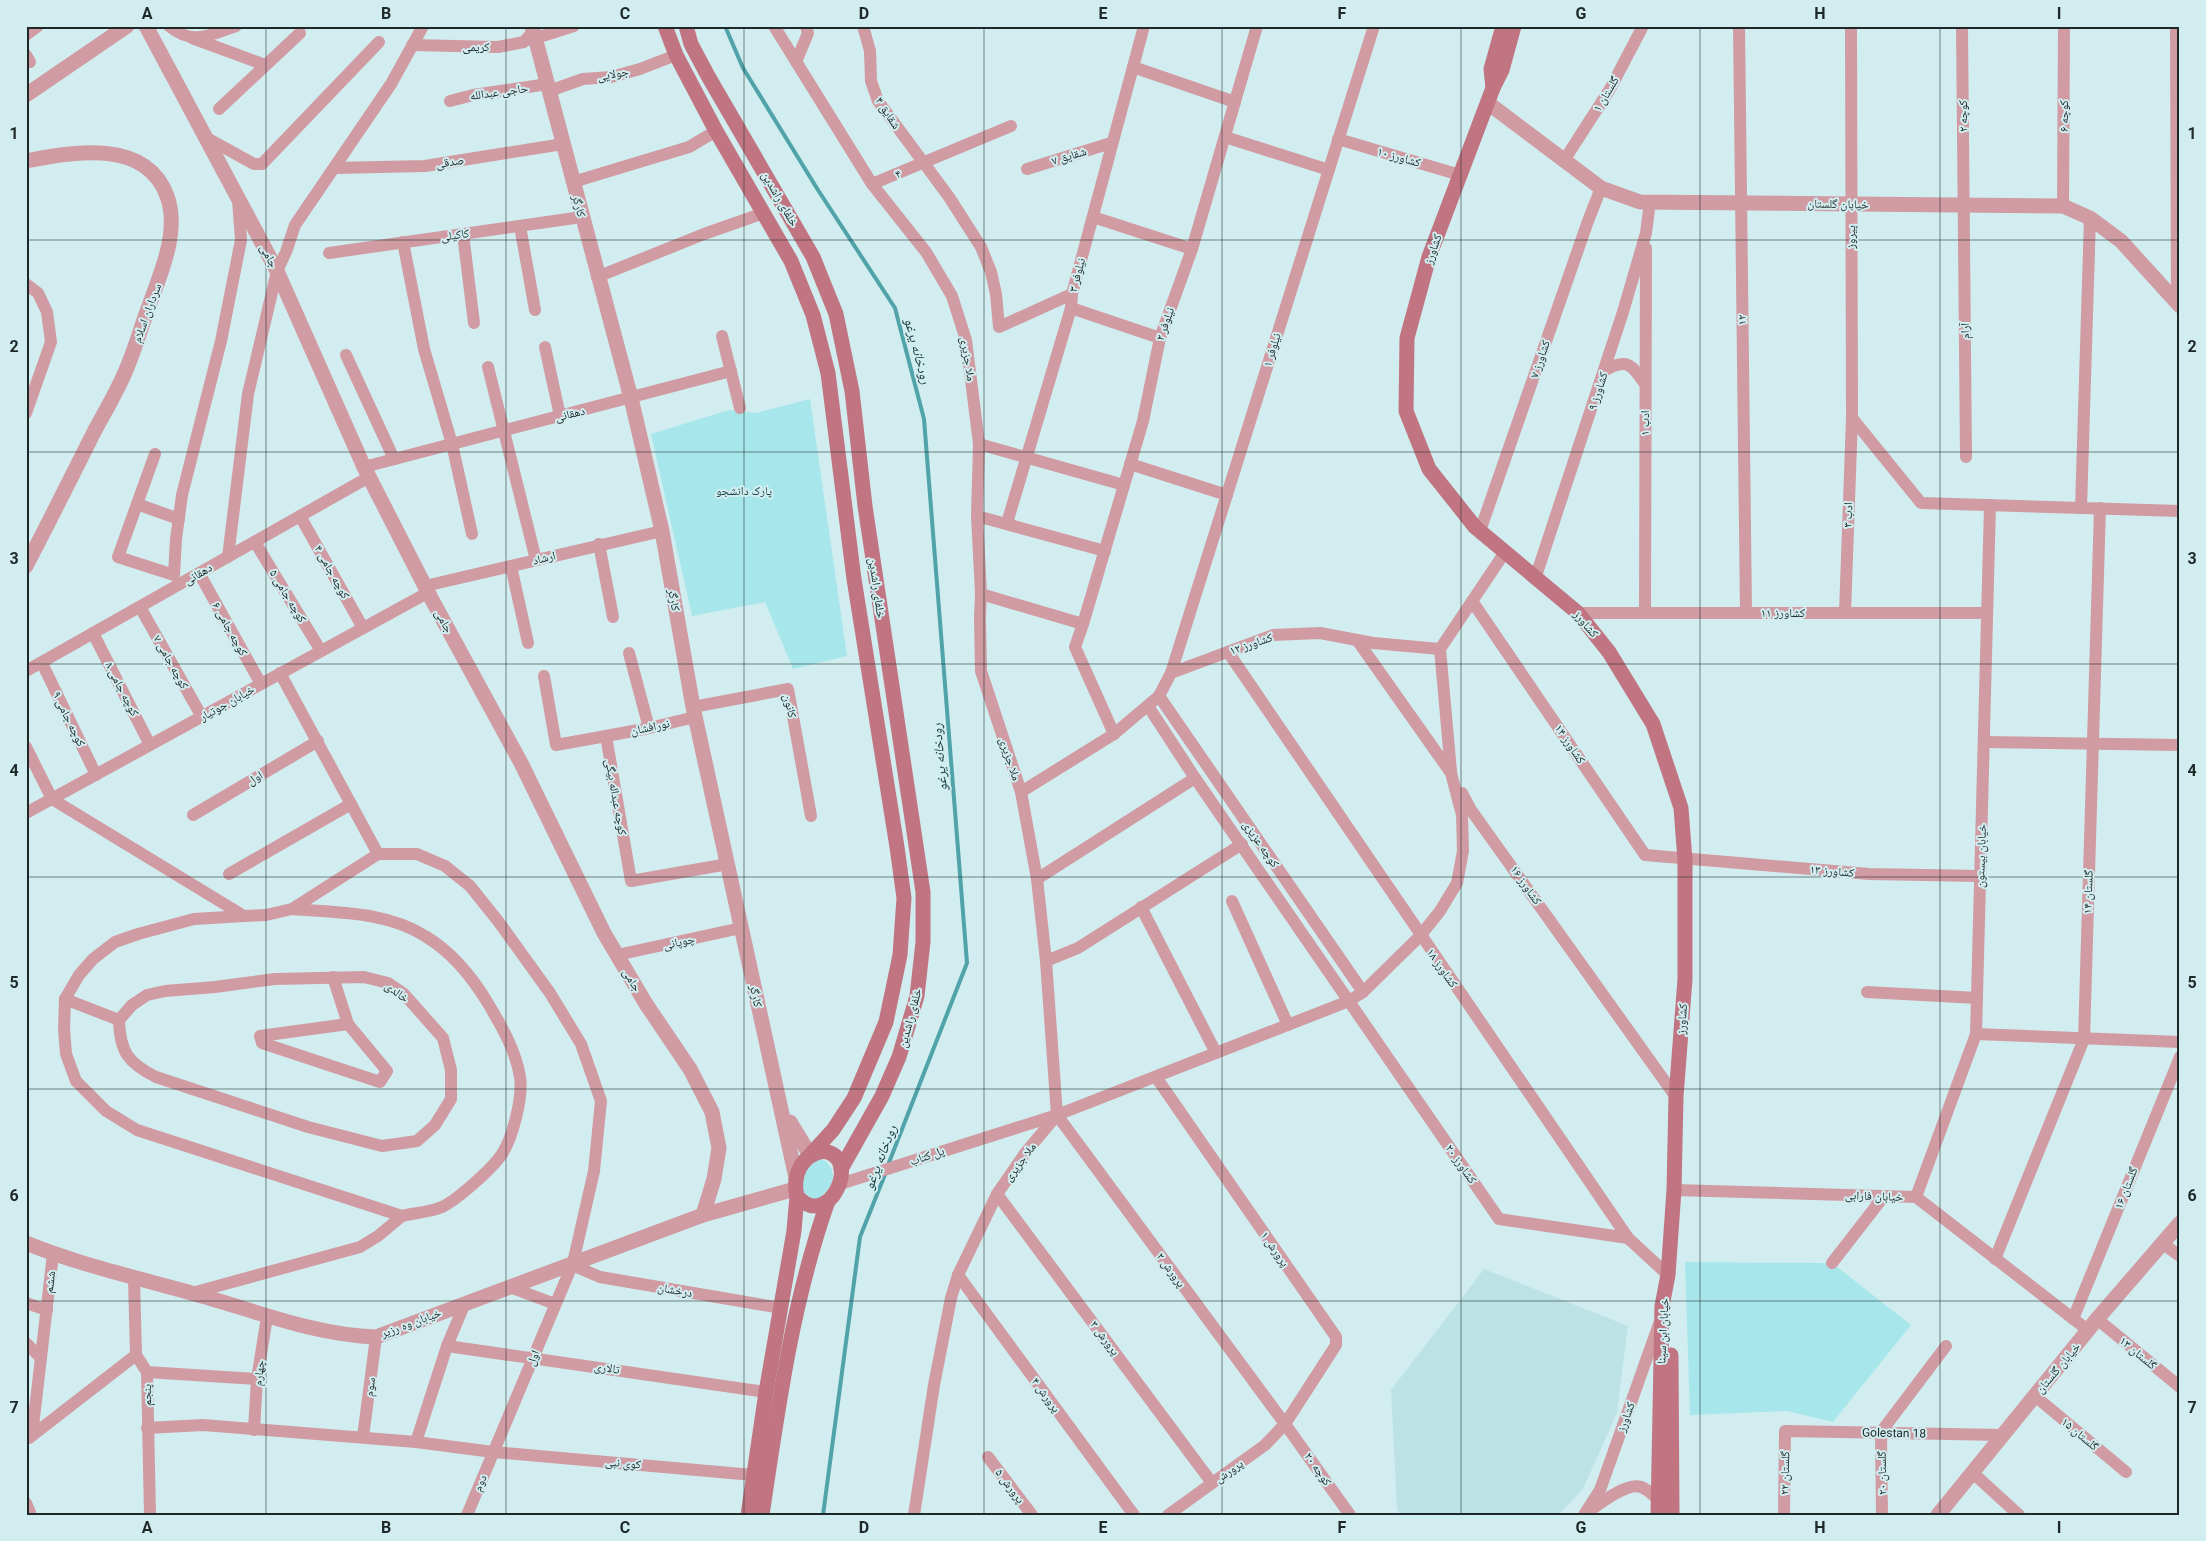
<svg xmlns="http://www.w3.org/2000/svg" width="2206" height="1541" viewBox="0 0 2206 1541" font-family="Roboto,'Noto Naskh Arabic',sans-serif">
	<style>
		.built { fill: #bde2e5 }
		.green { fill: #a7e7ec }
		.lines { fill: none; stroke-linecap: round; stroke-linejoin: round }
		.stream { stroke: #4fa3a9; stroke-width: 4 }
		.minor { stroke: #d09ba3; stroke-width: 12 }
		.tertiary { stroke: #d09ba3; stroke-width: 15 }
		.secondary { stroke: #c17582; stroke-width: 15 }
		.grid { fill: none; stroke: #1e2829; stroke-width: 1; stroke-opacity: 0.55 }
		.labels { text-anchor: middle; stroke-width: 4; stroke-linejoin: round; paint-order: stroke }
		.street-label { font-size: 12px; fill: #1e2829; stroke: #d2edef }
		.park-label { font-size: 12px; fill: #1a4244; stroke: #d2edef }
		.water-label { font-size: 14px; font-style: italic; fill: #133b3e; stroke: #d2edef }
		.neatline { fill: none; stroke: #1e2829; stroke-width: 2 }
		.grid-label { font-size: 16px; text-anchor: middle; font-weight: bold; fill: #1e2829 }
	</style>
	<rect width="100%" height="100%" fill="#d2edef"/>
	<path class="built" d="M 1484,1269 L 1628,1326 L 1617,1413 L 1583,1489 L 1558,1515 L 1400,1515 L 1397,1509 L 1391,1390 Z"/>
	<g class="green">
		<path d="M 810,399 L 847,656 L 793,669 L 765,602 L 692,616 L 651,434 L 729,410 L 756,413 Z"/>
		<path d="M 822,1159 C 843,1172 830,1193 813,1201 L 804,1196 C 799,1177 803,1165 822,1159 Z"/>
		<path d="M 1685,1262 L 1832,1263 L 1911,1325 L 1833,1422 L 1787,1411 L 1690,1415 Z"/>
	</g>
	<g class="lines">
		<g class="stream">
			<path d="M 725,26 L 743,68 L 818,190 L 895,308 L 924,419 L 967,963 L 888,1165"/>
			<path d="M 823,1515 L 860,1237 L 886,1172"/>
		</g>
		<g class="minor">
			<path d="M 169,26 C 193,46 210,35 236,26"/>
			<path d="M 774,26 L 872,184 L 926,252 L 952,296 L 966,340 L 979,444 L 977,516 L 981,594 L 980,617 L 981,671 L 1021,792 L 1037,879 L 1046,961 L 1057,1115 L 1026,1152 L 997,1194 L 958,1275 L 951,1298 L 934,1385 L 914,1515"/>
			<path d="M 863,26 L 870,51 L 871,81 L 878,101 L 949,197 L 981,247 L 991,272 L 996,294 L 999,327 L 1072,294"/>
			<path d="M 1739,26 L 1746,613"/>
			<path d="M 1962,26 L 1966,457"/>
			<path d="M 2176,26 L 2177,303"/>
			<path d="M 26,35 L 38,26"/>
			<path d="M 192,38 L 265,65"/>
			<path d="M 536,38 L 574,26"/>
			<path d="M 412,45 L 498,47 L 524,42 L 534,30"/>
			<path d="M 26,55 L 30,62"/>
			<path d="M 796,62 L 808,33 L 806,26"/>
			<path d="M 1133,67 L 1235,102"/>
			<path d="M 549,91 L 583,79 L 611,77 L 640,69 L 676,55"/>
			<path d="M 450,101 L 473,95 L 548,84"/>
			<path d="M 219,109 L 300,33"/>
			<path d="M 205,137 L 254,164 L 262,164 L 379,42"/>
			<path d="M 1225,137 L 1329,170"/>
			<path d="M 1338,139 L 1460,175"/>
			<path d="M 1565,159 L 1610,89 L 1643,26"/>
			<path d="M 335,168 L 425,166 L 563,144"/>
			<path d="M 1027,169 L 1111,143"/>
			<path d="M 573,182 L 689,147 L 716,131"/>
			<path d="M 872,184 L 1011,126"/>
			<path d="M 2063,206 L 2064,26"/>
			<path d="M 1093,217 L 1192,249"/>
			<path d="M 520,226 L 535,310"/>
			<path d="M 463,234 L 474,323"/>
			<path d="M 403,242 L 424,349 L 452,444 L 472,534"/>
			<path d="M 329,253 L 582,217"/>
			<path d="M 597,277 L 704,234 L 764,213"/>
			<path d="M 26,284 L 38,293 L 47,312 L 51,342 L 26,413"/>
			<path d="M 1071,308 L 1160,338"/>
			<path d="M 722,336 L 740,408"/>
			<path d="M 545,347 L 560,416"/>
			<path d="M 346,355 L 394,459"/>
			<path d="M 488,367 L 536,560"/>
			<path d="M 1604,371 C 1627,357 1632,365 1645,384"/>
			<path d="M 1852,418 L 1921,503 L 2180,511"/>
			<path d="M 979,444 L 1124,485"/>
			<path d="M 155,454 L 118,557 L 174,575 L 176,539 L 182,495 L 221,341 L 241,240 L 238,200"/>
			<path d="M 1130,464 L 1227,495"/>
			<path d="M 364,467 L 731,371"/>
			<path d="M 137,504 L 179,519"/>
			<path d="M 2081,508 L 2090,218"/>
			<path d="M 300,516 L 363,628"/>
			<path d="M 977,516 L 1105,551"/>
			<path d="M 1007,523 L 1071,308 L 1072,294 L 1144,26"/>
			<path d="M 1480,531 L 1588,221 L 1601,188"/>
			<path d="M 255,542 L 321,651"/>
			<path d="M 599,544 L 613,617"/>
			<path d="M 228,557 L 248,394 L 277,271 L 286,252 L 295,225 L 391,84 L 423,26"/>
			<path d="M 511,566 L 528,643"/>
			<path d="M 199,573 L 261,684"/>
			<path d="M 1536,576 L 1623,312 L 1646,233 L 1650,202"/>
			<path d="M 425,586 L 662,531"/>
			<path d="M 981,594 L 1083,624 L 1075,647 L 1114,734"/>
			<path d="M 1472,601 L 1645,855 L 1869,874 L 1980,876"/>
			<path d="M 140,607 L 202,717"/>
			<path d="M 1578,613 L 1987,613"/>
			<path d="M 1645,613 L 1646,248"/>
			<path d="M 1845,613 L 1852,418 L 1851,26"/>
			<path d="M 1083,624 L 1143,421 L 1160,338 L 1192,249 L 1257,26"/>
			<path d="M 93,633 L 150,745"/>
			<path d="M 1440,649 L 1451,771"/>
			<path d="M 1228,652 L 1628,1238 L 1668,1275"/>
			<path d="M 629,653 L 649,728"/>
			<path d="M 42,663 L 96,775"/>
			<path d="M 26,671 L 369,477"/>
			<path d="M 280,673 L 378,854"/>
			<path d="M 1171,673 L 1374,26"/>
			<path d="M 544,676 L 556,745 L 606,736 L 631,881 L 728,864"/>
			<path d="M 1159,696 L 1363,992"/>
			<path d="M 1148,706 L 1195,778 L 1499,1219 L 1628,1238"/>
			<path d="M 693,707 L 788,689 L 811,816"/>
			<path d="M 606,736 L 649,728 L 695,717"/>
			<path d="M 1984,742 L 2180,745"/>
			<path d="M 26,747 L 52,799 L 244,916 L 266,915 L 292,909 L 378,854 L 417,854 L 445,866 L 470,886 L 498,921 L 550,993 L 581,1044 L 601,1101 L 594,1171 L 573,1263 L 467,1515"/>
			<path d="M 1021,792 L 1114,734 L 1159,696 L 1171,673 L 1273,635 L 1320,633 L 1373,643 L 1440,649 L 1505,552"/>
			<path d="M 1462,793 L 1471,810 L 1676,1097"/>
			<path d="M 26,813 L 429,592"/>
			<path d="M 193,815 L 318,741"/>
			<path d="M 229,874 L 351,804"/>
			<path d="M 1037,879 L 1195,778"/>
			<path d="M 1232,901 L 1288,1025"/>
			<path d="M 1141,907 L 1216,1053"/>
			<path d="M 244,916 L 194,919 L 138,934 L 115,942 L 93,959 L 79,975 L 65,999 L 64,1029 L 66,1054 L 76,1081 L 106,1111 L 137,1130 L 402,1216 C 414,1213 430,1212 442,1207 C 457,1200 493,1168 502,1154 C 513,1137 523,1097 520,1077 C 516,1051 502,1027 489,1005 C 473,978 452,952 425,936 C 385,911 336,913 292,909"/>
			<path d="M 617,955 L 741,928"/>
			<path d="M 1046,961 L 1078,948 L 1242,844"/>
			<path d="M 333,977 L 348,1024"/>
			<path d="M 1867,992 L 1977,998"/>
			<path d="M 65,999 L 119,1020 C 120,1052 128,1063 156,1077 L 308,1127 L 382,1146 L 417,1141 L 435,1125 L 451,1099 L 451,1070 L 443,1038 L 404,994 L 388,983 L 364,977 L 275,979 L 215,987 L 165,991 L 147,995 L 132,1005 L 119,1020"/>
			<path d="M 348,1024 L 387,1071 L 380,1082 L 262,1043 L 260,1036 Z"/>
			<path d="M 1976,1034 L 2180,1042"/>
			<path d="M 1156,1077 L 1336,1337 L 1336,1345 L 1285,1424 L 1265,1445 L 1168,1515"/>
			<path d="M 1057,1115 L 1285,1424 L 1350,1515"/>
			<path d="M 840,1184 L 1057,1115 L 1349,1001 L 1363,992 L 1420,936 L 1440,911 L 1457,883 L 1463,851 L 1462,815 L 1451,773 L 1357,640"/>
			<path d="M 1674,1190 L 1916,1197 L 2089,1331"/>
			<path d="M 997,1194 L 1212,1483"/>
			<path d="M 1916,1197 L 1976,1034 L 1990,505"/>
			<path d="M 2163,1244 L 2180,1256"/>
			<path d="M 1995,1259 L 2084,1039 L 2100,508"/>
			<path d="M 1832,1263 L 1884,1196"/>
			<path d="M 572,1265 L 600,1277 L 781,1308"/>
			<path d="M 958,1275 L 1134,1515"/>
			<path d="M 134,1279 L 136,1355 L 147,1372 L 150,1515"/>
			<path d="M 510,1287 L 555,1304"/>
			<path d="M 192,1293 L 360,1247 L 378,1236 L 402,1216"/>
			<path d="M 26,1303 L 47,1310"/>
			<path d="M 2073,1319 L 2180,1057"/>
			<path d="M 2097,1319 L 2180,1387"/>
			<path d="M 26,1343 L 41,1358"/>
			<path d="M 447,1346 L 766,1392"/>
			<path d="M 147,1372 L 257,1379"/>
			<path d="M 2035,1396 L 2126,1472"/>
			<path d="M 147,1428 L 203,1425 L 416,1442 L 493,1452 L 753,1475"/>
			<path d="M 254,1430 L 257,1379 L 267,1317"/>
			<path d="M 32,1435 L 53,1254"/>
			<path d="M 363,1437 L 376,1337"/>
			<path d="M 29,1438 L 136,1355"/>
			<path d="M 416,1442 L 447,1346 L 465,1303"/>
			<path d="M 988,1457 L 1032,1515"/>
			<path d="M 1973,1473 L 2019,1515"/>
			<path d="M 26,1503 L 31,1515"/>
			<path d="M 1588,1512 C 1599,1504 1627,1482 1641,1487 C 1647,1489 1653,1495 1658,1499"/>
			<path d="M 1584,1515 L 1600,1490 L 1659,1324"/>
			<path d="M 1784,1515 L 1785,1431 L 2003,1435"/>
			<path d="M 1882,1515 L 1881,1432 L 1946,1346"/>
		</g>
		<g class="tertiary">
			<path d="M 146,26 L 277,271 L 364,467 L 431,598 L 521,763 L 604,933 L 646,1004 L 690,1069 L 712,1112 L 719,1148 L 714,1179 L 703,1215"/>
			<path d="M 532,26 L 631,398 L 662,531 L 693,707 L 796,1178"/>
			<path d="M 26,95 L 127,26"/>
			<path d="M 1488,103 L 1601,188 L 1640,202 L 2063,206 L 2090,218 L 2121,241 L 2180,306"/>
			<path d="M 26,161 C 72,152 146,138 167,196 C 180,231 161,272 149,306 C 141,327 135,349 126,370 C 117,392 104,413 93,434 C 71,478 49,522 26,566"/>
			<path d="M 790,1122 L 810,1155"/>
			<path d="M 26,1243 C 80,1265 135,1277 191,1293 C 252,1309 312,1335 376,1337 L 703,1215 L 795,1189"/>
			<path d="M 1938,1515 L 2097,1319 L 2180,1223"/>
		</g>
		<g class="secondary">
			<path d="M 665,26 L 676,55 L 716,131 L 791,261 L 813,315 L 828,373 L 854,579 L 897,847 L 904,898 L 900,955 L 886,1022 L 854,1098 L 833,1130 L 810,1155"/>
			<path d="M 686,26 L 691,44 L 708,76 L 813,257 L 836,314 L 852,391 L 865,506 L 923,892 L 923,942 L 917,996 L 899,1057 L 882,1096 L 841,1169"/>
			<path d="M 1514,26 L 1502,70 L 1493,88 L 1429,257 L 1407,338 L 1406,411 L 1429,469 L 1475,527 L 1578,613 L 1609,652 L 1653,724 L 1681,808 L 1685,860 L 1685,979 L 1676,1097 L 1674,1190 L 1668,1275 L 1662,1306 L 1658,1515"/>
			<path d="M 1493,88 L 1491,69 L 1503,26"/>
			<path d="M 823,1151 C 864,1156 828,1233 797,1196 C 792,1176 801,1155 823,1151 Z"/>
			<path d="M 1671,1355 L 1672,1515"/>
			<path d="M 748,1515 L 766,1392 L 794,1231 L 797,1196"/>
			<path d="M 762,1515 C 778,1408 792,1303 828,1201"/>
		</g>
	</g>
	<path class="grid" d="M 266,26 L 266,1515M 506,26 L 506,1515M 744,26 L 744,1515M 984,26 L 984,1515M 1222,26 L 1222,1515M 1461,26 L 1461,1515M 1700,26 L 1700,1515M 1940,26 L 1940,1515M 26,240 L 2180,240M 26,452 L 2180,452M 26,664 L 2180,664M 26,877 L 2180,877M 26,1089 L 2180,1089M 26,1301 L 2180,1301"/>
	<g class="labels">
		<g class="street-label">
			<text x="476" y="51">کریمی</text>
			<text transform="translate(613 74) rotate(-10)" y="4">جولایی</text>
			<text transform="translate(499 92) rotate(-8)" y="4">حاجی عبدالله</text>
			<text transform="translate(1606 94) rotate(-59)" y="4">گلستان ۱</text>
			<text transform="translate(888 113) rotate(57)" y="4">شقایق ۴</text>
			<text transform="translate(1963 116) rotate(-90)" y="4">کوچه ۲</text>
			<text transform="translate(2064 116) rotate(-90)" y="4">کوچه ۶</text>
			<text transform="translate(1069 156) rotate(-17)" y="4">شقایق ۷</text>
			<text transform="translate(1399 157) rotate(16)" y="4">کشاورز ۱۰</text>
			<text transform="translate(450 162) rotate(-9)" y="4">صدقی</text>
			<text transform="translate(898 174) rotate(-21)" y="4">۴</text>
			<text transform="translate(780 199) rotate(60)" y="4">خلفای راشدین</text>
			<text transform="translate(1838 204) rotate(1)" y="4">خیابان گلستان</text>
			<text transform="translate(579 206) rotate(75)" y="4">کارگر</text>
			<text transform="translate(455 235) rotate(-8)" y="4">کاکیلی</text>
			<text transform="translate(1851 237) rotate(-90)" y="4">پیروز</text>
			<text transform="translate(1433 249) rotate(-71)" y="4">کشاورز</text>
			<text transform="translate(269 256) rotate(62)" y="4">جامی</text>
			<text transform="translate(1077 275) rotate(-75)" y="4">نیلوفر ۳</text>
			<text transform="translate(147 313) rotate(-70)" y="4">سرداران اسلام</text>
			<text transform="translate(1742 320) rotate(-91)" y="4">۱۲</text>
			<text transform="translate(1165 324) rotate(-71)" y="4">نیلوفر ۲</text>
			<text transform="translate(1965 331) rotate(-91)" y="4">آرام</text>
			<text transform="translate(1272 350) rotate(-73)" y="4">نیلوفر ۱</text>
			<text transform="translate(968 359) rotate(81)" y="4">ملا جزیری</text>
			<text transform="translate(1540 359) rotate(-71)" y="4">کشاورز ۷</text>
			<text transform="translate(1598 391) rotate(-72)" y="4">کشاورز ۹</text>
			<text transform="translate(570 414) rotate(-14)" y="4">دهقانی</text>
			<text transform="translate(1645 423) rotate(-90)" y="4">ادب ۱</text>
			<text transform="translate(1848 515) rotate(-88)" y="4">ادب ۳</text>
			<text transform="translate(544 558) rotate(-14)" y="4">ارشاد</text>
			<text transform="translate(332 572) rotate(61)" y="4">کوچه جامی ۴</text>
			<text transform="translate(198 574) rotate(-30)" y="4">دهقانی</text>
			<text transform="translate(877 588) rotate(82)" y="4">خلفای راشدین</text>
			<text transform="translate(288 596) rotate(59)" y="4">کوچه جامی ۵</text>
			<text transform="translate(674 600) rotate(80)" y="4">کارگر</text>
			<text x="1783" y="617">کشاورز ۱۱</text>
			<text transform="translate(444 621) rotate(61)" y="4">جامی</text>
			<text transform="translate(1586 624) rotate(50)" y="4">کشاورز</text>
			<text transform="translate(230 629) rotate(61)" y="4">کوچه جامی ۶</text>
			<text transform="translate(1251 644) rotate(-19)" y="4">کشاورز ۱۲</text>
			<text transform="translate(171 662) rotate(61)" y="4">کوچه جامی ۷</text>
			<text transform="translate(122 689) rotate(63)" y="4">کوچه جامی ۸</text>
			<text transform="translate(227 703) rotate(-29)" y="4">خیابان جوتیار</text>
			<text transform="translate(790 706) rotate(76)" y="4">کانون</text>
			<text transform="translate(69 719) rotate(64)" y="4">کوچه جامی ۹</text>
			<text transform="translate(650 727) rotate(-12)" y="4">نورافشان</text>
			<text transform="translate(1570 744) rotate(56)" y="4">کشاورز ۱۴</text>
			<text transform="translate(1010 759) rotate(72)" y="4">ملا جزیری</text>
			<text transform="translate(255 778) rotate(-31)" y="4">اول</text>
			<text transform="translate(616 797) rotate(80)" y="4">کوچه عبداله بیگی</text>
			<text transform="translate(1261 844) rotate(55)" y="4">کوچه عزیزی</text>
			<text transform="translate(1981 856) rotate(-88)" y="4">خیابان بیستون</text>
			<text transform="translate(1832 871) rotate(5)" y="4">کشاورز ۱۳</text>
			<text transform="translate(1526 885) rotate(55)" y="4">کشاورز ۱۶</text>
			<text transform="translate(2088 892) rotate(-88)" y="4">گلستان ۱۴</text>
			<text transform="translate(679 942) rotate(-12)" y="4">چوپانی</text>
			<text transform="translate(1442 968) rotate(55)" y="4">کشاورز ۱۸</text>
			<text transform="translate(632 980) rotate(59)" y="4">جامی</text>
			<text transform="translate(397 992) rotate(36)" y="4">خالدی</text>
			<text transform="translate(756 996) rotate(78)" y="4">کارگر</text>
			<text transform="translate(910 1018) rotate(-75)" y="4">خلفای راشدین</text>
			<text transform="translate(1682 1019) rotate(-86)" y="4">کشاورز</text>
			<text transform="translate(927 1156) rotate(-19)" y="4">پل کتاب</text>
			<text transform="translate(1020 1162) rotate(-53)" y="4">ملا جزیری</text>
			<text transform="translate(1461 1164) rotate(55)" y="4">کشاورز ۲۰</text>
			<text transform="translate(2126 1188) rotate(-68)" y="4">گلستان ۱۶</text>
			<text transform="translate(1874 1196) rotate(2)" y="4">خیابان فارابی</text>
			<text transform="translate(1275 1249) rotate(55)" y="4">پرورش ۱</text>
			<text transform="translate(1171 1270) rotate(54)" y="4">پرورش ۲</text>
			<text transform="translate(50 1282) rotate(-83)" y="4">ششم</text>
			<text transform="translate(675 1290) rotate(10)" y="4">درخشان</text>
			<text transform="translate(411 1323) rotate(-20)" y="4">خیابان وه رزیر</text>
			<text transform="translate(1663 1331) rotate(-87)" y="4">خیابان ابن سینا</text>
			<text transform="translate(1105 1338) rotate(53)" y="4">پرورش ۳</text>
			<text transform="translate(2138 1353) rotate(40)" y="4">گلستان ۱۳</text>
			<text transform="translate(533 1358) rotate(-67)" y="4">اول</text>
			<text transform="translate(607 1368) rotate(8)" y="4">تالاری</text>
			<text transform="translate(2058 1368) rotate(-50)" y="4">خیابان گلستان</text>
			<text transform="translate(259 1373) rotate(-83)" y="4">چهارم</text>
			<text transform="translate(370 1387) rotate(-83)" y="4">سوم</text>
			<text transform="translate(147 1395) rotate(-91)" y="4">پنجم</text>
			<text transform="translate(1046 1395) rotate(54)" y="4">پرورش ۴</text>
			<text transform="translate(1626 1417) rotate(-70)" y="4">کشاورز</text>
			<text transform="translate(1894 1433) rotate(1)" y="4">Golestan 18</text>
			<text transform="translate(2080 1434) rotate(40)" y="4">گلستان ۱۵</text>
			<text transform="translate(623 1463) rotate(5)" y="4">کوی نبی</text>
			<text transform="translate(1318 1469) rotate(55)" y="4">کوچه ۲۰</text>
			<text transform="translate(1229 1471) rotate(-35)" y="4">پرورش</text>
			<text transform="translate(1785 1473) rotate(-89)" y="4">گلستان ۲۲</text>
			<text transform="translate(1882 1473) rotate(-91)" y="4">گلستان ۲۰</text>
			<text transform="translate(480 1483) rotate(-67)" y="4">دوم</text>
			<text transform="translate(1010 1486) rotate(53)" y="4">پرورش ۵</text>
		</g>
		<g class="park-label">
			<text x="744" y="495">پارک دانشجو</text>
		</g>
		<g class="water-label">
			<text transform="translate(918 351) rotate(75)" y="5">رودخانه یرغو</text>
			<text transform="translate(939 757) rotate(-95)" y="5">رودخانه یرغو</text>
			<text transform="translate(880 1157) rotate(-69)" y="5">رودخانه یرغو</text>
		</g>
	</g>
	<rect width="2206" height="1541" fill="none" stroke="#d2edef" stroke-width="55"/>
	<rect x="28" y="28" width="2150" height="1486" class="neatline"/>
	<g class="grid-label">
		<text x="147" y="19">A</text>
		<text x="386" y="19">B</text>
		<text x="625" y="19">C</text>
		<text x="864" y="19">D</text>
		<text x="1103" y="19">E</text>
		<text x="1342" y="19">F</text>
		<text x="1581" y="19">G</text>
		<text x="1820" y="19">H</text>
		<text x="2059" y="19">I</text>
		<text x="14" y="139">1</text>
		<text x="2192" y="139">1</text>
		<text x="14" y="352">2</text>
		<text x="2192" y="352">2</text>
		<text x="14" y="564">3</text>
		<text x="2192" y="564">3</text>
		<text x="14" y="776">4</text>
		<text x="2192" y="776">4</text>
		<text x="14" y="988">5</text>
		<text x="2192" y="988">5</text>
		<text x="14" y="1201">6</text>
		<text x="2192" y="1201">6</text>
		<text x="14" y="1413">7</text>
		<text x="2192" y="1413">7</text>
		<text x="147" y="1533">A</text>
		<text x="386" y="1533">B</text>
		<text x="625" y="1533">C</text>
		<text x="864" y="1533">D</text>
		<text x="1103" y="1533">E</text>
		<text x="1342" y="1533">F</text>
		<text x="1581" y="1533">G</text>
		<text x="1820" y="1533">H</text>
		<text x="2059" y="1533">I</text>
	</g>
</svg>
